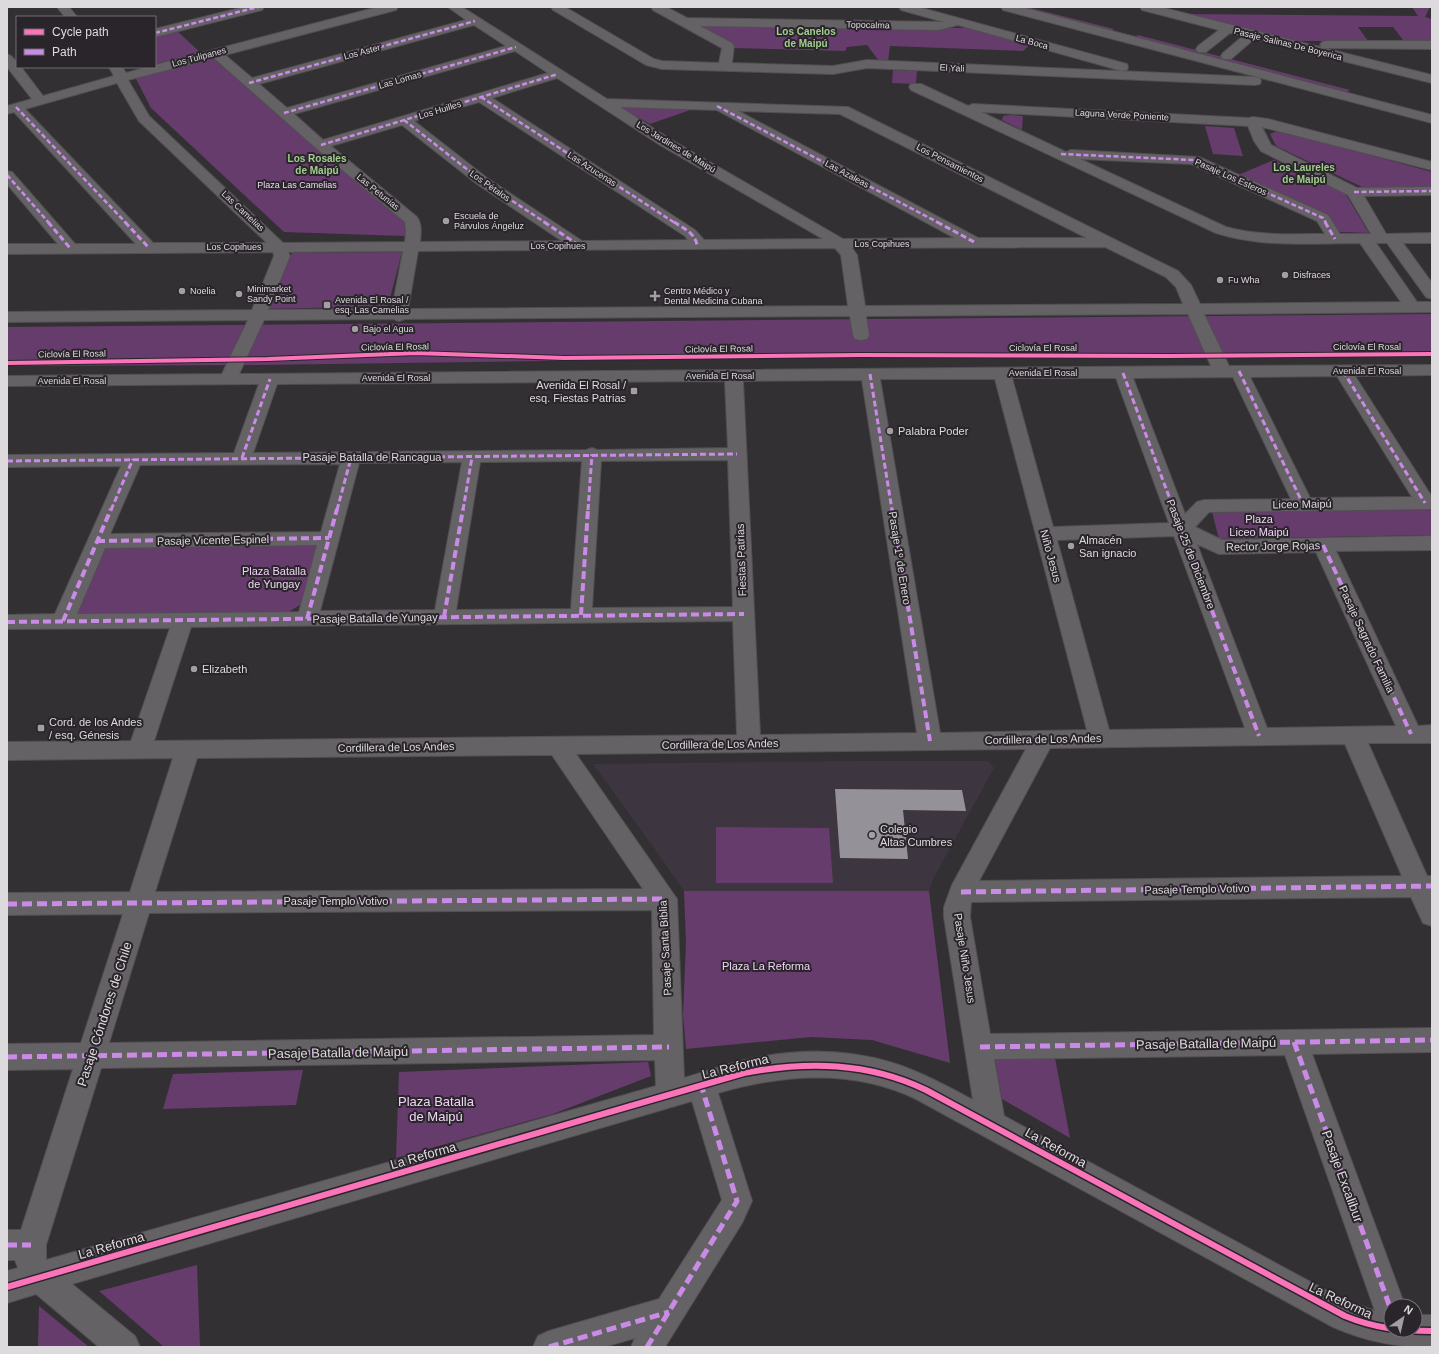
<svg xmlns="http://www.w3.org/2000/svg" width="1439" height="1354" viewBox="0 0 1439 1354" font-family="Helvetica,sans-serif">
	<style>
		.built { fill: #3d353f }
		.green { fill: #663c6c }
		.building { fill: #949199 }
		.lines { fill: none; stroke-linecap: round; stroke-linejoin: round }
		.minor-casing { stroke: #514f52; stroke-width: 2 }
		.minor { fill: #646264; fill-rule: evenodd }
		.quiet-far3 { stroke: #ca8be6; stroke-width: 2.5; stroke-dasharray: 5 2.5; stroke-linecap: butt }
		.quiet-far2 { stroke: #ca8be6; stroke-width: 3; stroke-dasharray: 6 3; stroke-linecap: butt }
		.quiet-far1 { stroke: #ca8be6; stroke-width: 4; stroke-dasharray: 8 4; stroke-linecap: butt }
		.quiet { stroke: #ca8be6; stroke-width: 5; stroke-dasharray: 10 5; stroke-linecap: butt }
		.cycleway-far1-casing { stroke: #2a252b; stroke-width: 6 }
		.cycleway-casing { stroke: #2a252b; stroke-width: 9 }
		.cycleway-far1 { stroke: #fb73b8; stroke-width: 4 }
		.cycleway { stroke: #fb73b8; stroke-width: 6 }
		.poi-dot { fill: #a29ea2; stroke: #2a252b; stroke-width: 1.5 }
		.labels { text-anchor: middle; stroke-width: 4; stroke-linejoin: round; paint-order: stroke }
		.far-street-label { font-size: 9px; fill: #dddadd; stroke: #2a252b }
		.far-park-label { font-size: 9px; fill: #f1d4f6; stroke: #2a252b }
		.far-poi-label { font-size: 9px; fill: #dddadd; stroke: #2a252b; text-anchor: start }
		.far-neighbourhood-label { font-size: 10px; font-weight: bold; fill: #a2ce8d; stroke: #2a252b }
		.poi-label { font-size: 11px; fill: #dddadd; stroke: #2a252b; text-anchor: start }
		.street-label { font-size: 11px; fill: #dddadd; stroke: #2a252b }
		.park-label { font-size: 11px; fill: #f1d4f6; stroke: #2a252b }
		.near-street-label { font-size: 13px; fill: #dddadd; stroke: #2a252b }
		.near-park-label { font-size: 13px; fill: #f1d4f6; stroke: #2a252b }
	</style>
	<rect width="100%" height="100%" fill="#333034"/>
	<path class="built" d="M 859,761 L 988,761 L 994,768 L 934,877 L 929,891 L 684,891 L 652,845 L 593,764 Z"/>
	<g class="green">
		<path d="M 1018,7 L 1027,7 L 1114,29 L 1111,31 Z"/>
		<path d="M 1412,7 L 1430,7 L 1425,17 L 1432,19 L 1432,40 L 1403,40 L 1393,27 L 1358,27 L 1368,41 L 1297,41 L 1181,14 L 1418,16 Z"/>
		<path d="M 709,24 L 966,28 L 1031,44 L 1023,51 L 890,46 L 888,62 L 879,61 L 867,45 L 847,47 L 845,51 L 733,48 L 733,44 L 702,28 L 703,26 Z"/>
		<path d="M 177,31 L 201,53 L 155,64 L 155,36 Z"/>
		<path d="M 1138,35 L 1350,90 L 1347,92 L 1135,37 Z"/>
		<path d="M 213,56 L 405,222 L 410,231 L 404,236 L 284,232 L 151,108 L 134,75 Z"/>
		<path d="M 893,70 L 917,71 L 916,84 L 892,83 Z"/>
		<path d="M 627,106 L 693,109 L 650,124 L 621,108 Z"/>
		<path d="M 1011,115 L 1023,116 L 1022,130 L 1002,120 L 1003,116 Z"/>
		<path d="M 1205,126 L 1234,128 L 1243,156 L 1213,154 Z"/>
		<path d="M 1279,130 L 1432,172 L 1432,187 L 1362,187 L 1276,146 L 1270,134 Z"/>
		<path d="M 1274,160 L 1345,193 L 1369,233 L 1340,232 L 1324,213 L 1238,175 Z"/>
		<path d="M 402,252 L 388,306 L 268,309 L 292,253 Z"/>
		<path d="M 1432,314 L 1432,353 L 842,357 L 257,365 L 7,366 L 7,327 Z"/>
		<path d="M 1432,509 L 1432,535 L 1219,539 L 1212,512 Z"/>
		<path d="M 322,540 L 305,602 L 285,614 L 74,614 L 104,545 Z"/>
		<path d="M 716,827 L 829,828 L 833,883 L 716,883 Z"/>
		<path d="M 684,891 L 929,891 L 950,1063 L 872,1040 L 811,1037 L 686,1049 L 683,1015 L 686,942 Z"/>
		<path d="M 994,1055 L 1055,1058 L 1070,1138 L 1002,1099 Z"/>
		<path d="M 648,1062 L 651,1076 L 553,1114 L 396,1158 L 399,1072 Z"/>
		<path d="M 303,1070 L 296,1105 L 163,1109 L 173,1074 Z"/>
		<path d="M 197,1265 L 200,1347 L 164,1347 L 99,1291 Z"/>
		<path d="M 39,1306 L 89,1347 L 38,1347 Z"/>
	</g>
	<path class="building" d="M 835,789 L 962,790 L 966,811 L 903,810 L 908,859 L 840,858 Z"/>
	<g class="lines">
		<g class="minor-casing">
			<g id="minor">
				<path d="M 57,7 L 69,7 L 77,17 L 65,17 Z"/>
				<path d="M 244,7 L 264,7 L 262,10 L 155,37 L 155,29 Z"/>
				<path d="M 378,7 L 398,7 L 396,10 L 225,55 L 252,78 L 466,20 L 448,7 L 462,7 L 607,99 L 848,107 L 1178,271 L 1191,285 L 1200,304 L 1401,302 L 1360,243 C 1312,243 1263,248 1216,233 L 911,90 L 909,87 L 911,84 L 921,84 L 968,106 L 973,104 L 1249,118 L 1253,117 L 1268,119 L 1432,162 L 1432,170 L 1262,127 L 1271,145 L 1357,188 L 1432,187 L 1432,195 L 1364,196 L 1386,234 L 1432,233 L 1432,243 L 1403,243 L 1432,283 L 1432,299 L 1426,297 L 1387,243 L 1376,243 L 1417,302 L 1432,302 L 1432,312 L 1204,314 L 1229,366 L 1432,365 L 1432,375 L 1355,376 L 1432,497 L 1432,509 L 1209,512 L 1195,527 L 1222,540 L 1432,536 L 1432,550 L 1336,551 L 1418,726 L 1432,725 L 1432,743 L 1368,743 L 1427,876 L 1432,876 L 1432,926 L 1423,923 L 1411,897 L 971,902 L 970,917 L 990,1034 L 1432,1028 L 1432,1052 L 1312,1054 L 1405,1306 L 1391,1306 L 1391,1330 L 1415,1330 L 1415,1315 L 1432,1315 L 1432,1347 C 1395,1347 1368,1342 1333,1327 L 916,1099 C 854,1069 783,1074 718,1093 L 752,1201 L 742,1223 L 665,1347 L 631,1347 L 635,1338 L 604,1347 L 533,1347 L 538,1336 L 549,1331 L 659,1299 L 722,1200 L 692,1101 L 72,1284 L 135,1336 L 140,1347 L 99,1347 L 36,1294 L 7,1303 L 7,1271 L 18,1268 L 15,1260 L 7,1260 L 7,1230 L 21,1230 L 73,1069 L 7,1070 L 7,1044 L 81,1043 L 123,914 L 7,915 L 7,893 L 130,892 L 173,758 L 7,760 L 7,742 L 131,741 L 170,628 L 7,629 L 7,615 L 55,614 L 121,466 L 7,467 L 7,455 L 234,453 L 259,384 L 7,386 L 7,376 L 222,374 L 248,320 L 7,322 L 7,312 L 252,310 L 274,256 L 273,252 L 7,254 L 7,244 L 58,244 L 7,184 L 7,171 L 12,172 L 75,244 L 136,244 L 14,112 L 7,114 L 7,106 L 32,99 L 7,67 L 7,54 C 13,56 17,61 17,67 L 21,67 L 43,96 L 114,76 L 109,67 L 122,67 L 126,73 L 148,67 L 155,67 L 155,65 ZM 474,25 L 506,46 L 287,108 L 259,84 ZM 515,51 L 548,73 L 323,140 L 294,114 ZM 214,58 L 316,148 L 405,222 L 406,232 L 405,242 L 283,243 L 149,116 L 128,80 ZM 557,78 L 660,145 L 823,239 L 704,240 L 695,230 L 492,98 ZM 117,83 L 139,121 L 267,243 L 153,243 L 25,109 ZM 479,102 L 685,236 L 688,240 L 582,241 L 487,178 L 414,121 ZM 620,107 L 717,110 L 955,238 L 843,239 L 670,139 ZM 738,111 L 840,114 L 1087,238 L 978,238 ZM 981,112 L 1248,126 L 1254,141 L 1261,151 L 1348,195 L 1371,234 L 1340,234 L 1328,215 L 1199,157 L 1071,150 L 1066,152 ZM 402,125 L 477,184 L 562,241 L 420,242 C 421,233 422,224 417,217 L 331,146 ZM 1080,159 L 1191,164 L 1317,221 L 1325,234 C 1291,234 1259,236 1226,227 ZM 1105,247 L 1166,277 L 1176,287 L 1183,304 L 865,306 L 857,255 L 852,248 ZM 835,248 L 841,255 L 848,306 L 408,309 L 418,251 ZM 403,251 L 392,309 L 268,310 L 290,256 L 288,252 ZM 1188,314 L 1211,366 L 239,374 L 264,320 L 393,319 L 399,321 L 405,319 L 850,316 L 853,335 L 855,339 L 861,340 L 867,339 L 869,335 L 866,316 ZM 1337,376 L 1412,497 L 1310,498 L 1250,377 ZM 1233,377 L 1291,499 L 1204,500 L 1197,502 L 1185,514 L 1133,378 ZM 1012,378 L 1116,378 L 1169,523 L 1053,527 ZM 880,379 L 995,379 L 1087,730 L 940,733 ZM 862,380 L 917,733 L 760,735 L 743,381 ZM 725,381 L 728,448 L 597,450 L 592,448 L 586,450 L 253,453 L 277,384 ZM 728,460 L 733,607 L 592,608 L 601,461 ZM 582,461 L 571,609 L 456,610 L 480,462 ZM 462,462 L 435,610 L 320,611 L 359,463 ZM 340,464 L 321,532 L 110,534 L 140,465 ZM 1174,536 L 1245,728 L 1109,730 L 1057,540 ZM 1197,544 L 1219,554 L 1316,552 L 1396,726 L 1267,728 ZM 317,545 L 299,612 L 77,614 L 105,548 ZM 733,621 L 737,735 L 154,741 L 191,627 ZM 1345,744 L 1402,876 L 979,881 L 1050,748 ZM 1026,749 L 952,885 L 944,907 L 944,917 L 973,1100 C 947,1086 921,1072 893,1063 C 845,1048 793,1049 745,1060 C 724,1065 704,1072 684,1078 L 677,899 L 576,754 ZM 549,755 L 552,755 L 643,889 L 155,892 L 197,758 ZM 652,910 L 654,1035 L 109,1043 L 149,913 ZM 1285,1055 L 1375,1311 L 1342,1299 L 1004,1116 L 994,1059 ZM 655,1060 L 656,1086 L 46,1260 L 46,1245 L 101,1068 Z"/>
				<path d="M 551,7 L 565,7 L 654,59 L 662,61 L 719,63 L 722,48 L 653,10 L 651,7 L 666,7 L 687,18 L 944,22 L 901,10 L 899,7 L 918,7 L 1127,64 L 1128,67 L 1127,70 L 1122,71 L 958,25 L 938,30 L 700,26 L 732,43 L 734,46 L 732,63 L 833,66 L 867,60 L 1255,77 L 1260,78 L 1261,81 L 1260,84 L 1255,85 L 867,68 L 833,74 L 662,69 L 646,65 L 553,10 Z"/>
				<path d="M 1001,7 L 1021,7 L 1432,115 L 1432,123 L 1003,10 Z"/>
				<path d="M 1140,7 L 1160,7 L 1432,75 L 1432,83 L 1254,39 L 1231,59 L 1223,59 L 1221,56 L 1223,53 L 1243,36 L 1230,33 L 1206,52 L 1198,52 L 1196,49 L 1198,46 L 1219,30 L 1142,10 Z"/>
				<path d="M 1326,41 L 1432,41 L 1432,49 L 1322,48 L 1320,45 L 1322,42 Z"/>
			</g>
		</g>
		<use href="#minor" class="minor"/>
		<g class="quiet-far3">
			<path d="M 155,33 L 258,7"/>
			<path d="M 249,83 L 475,21"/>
			<path d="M 481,97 L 675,223"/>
			<path d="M 717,106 L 939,223"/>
			<path d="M 16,107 L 126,223"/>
			<path d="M 284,113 L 516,47"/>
			<path d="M 404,120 L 482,181 L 546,223"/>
			<path d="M 321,145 L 558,74"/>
			<path d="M 1061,154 L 1194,160 L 1323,218 L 1326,223"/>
			<path d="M 7,175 L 49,223"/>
			<path d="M 1354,192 L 1432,191"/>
		</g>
		<g class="quiet-far2">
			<path d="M 48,222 L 70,248"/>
			<path d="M 125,222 L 149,248"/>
			<path d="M 544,222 L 580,246"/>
			<path d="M 674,222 C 683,228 695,233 697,245"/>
			<path d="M 937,222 L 976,243"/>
			<path d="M 1325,222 L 1335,239"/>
			<path d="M 1239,371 L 1303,504"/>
			<path d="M 1343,371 L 1425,503"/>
			<path d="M 1123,373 L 1174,510"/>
			<path d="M 870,374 L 892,510"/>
			<path d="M 242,458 L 270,379"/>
			<path d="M 7,461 L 737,454"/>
			<path d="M 111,510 L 133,459"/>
			<path d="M 337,510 L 351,458"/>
			<path d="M 463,510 L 472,457"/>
			<path d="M 588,510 L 592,454"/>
		</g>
		<g class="quiet-far1">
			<path d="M 892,509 L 930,741"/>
			<path d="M 1174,509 L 1259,736"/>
			<path d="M 97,541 L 329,538"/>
			<path d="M 1323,545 L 1411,734"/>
			<path d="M 581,615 L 588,509"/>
			<path d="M 444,617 L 463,509"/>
			<path d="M 307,619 L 337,509"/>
			<path d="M 63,621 L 111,509"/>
			<path d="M 7,622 L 744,614"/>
		</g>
		<g class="quiet">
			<path d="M 961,892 L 1432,886"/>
			<path d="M 7,904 L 664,899"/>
			<path d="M 1294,1042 L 1391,1310"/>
			<path d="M 980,1047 L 1432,1040"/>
			<path d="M 7,1057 L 669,1047"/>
			<path d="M 7,1245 L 31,1245"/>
			<path d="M 549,1347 L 669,1312"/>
			<path d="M 647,1347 L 737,1201 L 701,1085"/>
		</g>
		<g class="cycleway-far1-casing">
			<path id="cycleway-far1" d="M 7,363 L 268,359 L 416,353 L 564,358 L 861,355 L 1168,356 L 1432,354"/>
		</g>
		<g class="cycleway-casing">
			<path id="cycleway" d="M 7,1287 L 744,1073 C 807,1061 868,1062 926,1090 L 1345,1316 C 1374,1328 1401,1331 1432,1331"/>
		</g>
		<use href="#cycleway-far1" class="cycleway-far1"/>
		<use href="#cycleway" class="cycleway"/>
	</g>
	<g class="poi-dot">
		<circle cx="446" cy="221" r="4"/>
		<circle cx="1285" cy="275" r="4"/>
		<circle cx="1220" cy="280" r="4"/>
		<circle cx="182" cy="291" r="4"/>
		<circle cx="239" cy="294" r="4"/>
		<path d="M653 290h4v4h4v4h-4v4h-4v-4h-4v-4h4z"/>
		<rect x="323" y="301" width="8" height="8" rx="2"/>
		<circle cx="355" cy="329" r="4"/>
		<rect x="630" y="387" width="8" height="8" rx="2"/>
		<circle cx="890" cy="431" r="4"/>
		<circle cx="1071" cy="546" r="4"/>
		<circle cx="194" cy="669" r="4"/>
		<rect x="37" y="724" width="8" height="8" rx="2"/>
		<circle cx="872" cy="835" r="4"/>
	</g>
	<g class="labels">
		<g class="far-street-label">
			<text transform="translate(868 25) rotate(1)" y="3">Topocalma</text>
			<text transform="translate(1032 42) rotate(15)" y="3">La Boca</text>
			<text transform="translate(1288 44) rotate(14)" y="3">Pasaje Salinas De Boyerica</text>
			<text transform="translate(362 52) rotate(-15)" y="3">Los Aster</text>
			<text transform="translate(199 57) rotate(-15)" y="3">Los Tulipanes</text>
			<text transform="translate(952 68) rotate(3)" y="3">El Yali</text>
			<text transform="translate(400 80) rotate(-16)" y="3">Las Lomas</text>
			<text transform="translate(440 110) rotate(-17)" y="3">Los Huilles</text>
			<text transform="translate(1122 115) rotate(3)" y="3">Laguna Verde Poniente</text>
			<text transform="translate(676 147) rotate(31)" y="3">Los Jardines de Maipú</text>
			<text transform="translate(950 163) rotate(27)" y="3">Los Pensamientos</text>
			<text transform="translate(592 169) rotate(33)" y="3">Las Azucenas</text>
			<text transform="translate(847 174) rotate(28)" y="3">Las Azaleas</text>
			<text transform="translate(1231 177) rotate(24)" y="3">Pasaje Los Esteros</text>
			<text transform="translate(490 186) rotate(35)" y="3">Los Pétalos</text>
			<text transform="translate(378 192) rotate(39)" y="3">Las Petunias</text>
			<text transform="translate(243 211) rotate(43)" y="3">Las Camelias</text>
			<text x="882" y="247">Los Copihues</text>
			<text x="558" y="249">Los Copihues</text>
			<text x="234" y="250">Los Copihues</text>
			<text transform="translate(395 347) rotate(-1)" y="3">Ciclovía El Rosal</text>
			<text x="1367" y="350">Ciclovía El Rosal</text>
			<text x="1043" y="351">Ciclovía El Rosal</text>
			<text transform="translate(719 349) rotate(-1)" y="3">Ciclovía El Rosal</text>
			<text transform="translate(72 354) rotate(-1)" y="3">Ciclovía El Rosal</text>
			<text x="1367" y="374">Avenida El Rosal</text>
			<text x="1043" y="376">Avenida El Rosal</text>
			<text x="720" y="379">Avenida El Rosal</text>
			<text x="396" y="381">Avenida El Rosal</text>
			<text x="72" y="384">Avenida El Rosal</text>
		</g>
		<g class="far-park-label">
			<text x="297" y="188">Plaza Las Camelias</text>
		</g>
		<g class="far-poi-label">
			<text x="454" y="219">Escuela de<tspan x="454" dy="10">Párvulos Ángeluz</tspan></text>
			<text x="1293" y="278">Disfraces</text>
			<text x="1228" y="283">Fu Wha</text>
			<text x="247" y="292">Minimarket<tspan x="247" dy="10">Sandy Point</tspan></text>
			<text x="190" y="294">Noelia</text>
			<text x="664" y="294">Centro Médico y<tspan x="664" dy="10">Dental Medicina Cubana</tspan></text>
			<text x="335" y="303">Avenida El Rosal /<tspan x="335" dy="10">esq. Las Camelias</tspan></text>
			<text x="363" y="332">Bajo el Agua</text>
		</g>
		<g class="far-neighbourhood-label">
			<text x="806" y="35">Los Canelos<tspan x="806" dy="12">de Maipú</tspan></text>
			<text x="317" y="162">Los Rosales<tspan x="317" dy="12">de Maipú</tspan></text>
			<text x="1304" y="171">Los Laureles<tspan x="1304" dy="12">de Maipú</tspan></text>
		</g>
		<g class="poi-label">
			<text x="626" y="389" text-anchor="end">Avenida El Rosal /<tspan x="626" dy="13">esq. Fiestas Patrias</tspan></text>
			<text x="898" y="435">Palabra Poder</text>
			<text x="1079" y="544">Almacén<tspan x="1079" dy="13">San ignacio</tspan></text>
			<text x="202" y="673">Elizabeth</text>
			<text x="49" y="726">Cord. de los Andes<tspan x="49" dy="13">/ esq. Génesis</tspan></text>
			<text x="880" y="833">Colegio<tspan x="880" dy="13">Altas Cumbres</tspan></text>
		</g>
		<g class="street-label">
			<text x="372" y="461">Pasaje Batalla de Rancagua</text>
			<text transform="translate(1302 504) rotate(-1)" y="4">Liceo Maipú</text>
			<text transform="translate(213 540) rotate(-1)" y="4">Pasaje Vicente Espinel</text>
			<text transform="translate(1273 546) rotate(-1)" y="4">Rector Jorge Rojas</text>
			<text transform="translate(1191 554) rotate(69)" y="4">Pasaje 25 de Diciembre</text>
			<text transform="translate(1051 556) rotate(75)" y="4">Niño Jesus</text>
			<text transform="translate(900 558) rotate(81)" y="4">Pasaje 1º de Enero</text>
			<text transform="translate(741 560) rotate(-92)" y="4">Fiestas Patrias</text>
			<text transform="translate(375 618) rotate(-1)" y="4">Pasaje Batalla de Yungay</text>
			<text transform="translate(1367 639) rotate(65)" y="4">Pasaje Sagrado Familia</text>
			<text transform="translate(1043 739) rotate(-1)" y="4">Cordillera de Los Andes</text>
			<text transform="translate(720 744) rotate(-1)" y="4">Cordillera de Los Andes</text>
			<text transform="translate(396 747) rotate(-1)" y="4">Cordillera de Los Andes</text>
			<text transform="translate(1197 889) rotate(-1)" y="4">Pasaje Templo Votivo</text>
			<text x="336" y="905">Pasaje Templo Votivo</text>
			<text transform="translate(665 948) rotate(-93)" y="4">Pasaje Santa Biblia</text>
			<text transform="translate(965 958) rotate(81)" y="4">Pasaje Niño Jesus</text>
		</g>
		<g class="park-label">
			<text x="1259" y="523">Plaza<tspan x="1259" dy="13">Liceo Maipú</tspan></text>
			<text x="274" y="575">Plaza Batalla<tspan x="274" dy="13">de Yungay</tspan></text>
			<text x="766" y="970">Plaza La Reforma</text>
		</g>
		<g class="near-street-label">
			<text transform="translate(104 1014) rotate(-72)" y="5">Pasaje Cóndores de Chile</text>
			<text transform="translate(1206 1043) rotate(-1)" y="5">Pasaje Batalla de Maipú</text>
			<text transform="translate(338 1052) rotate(-1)" y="5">Pasaje Batalla de Maipú</text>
			<text transform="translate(735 1066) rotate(-14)" y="5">La Reforma</text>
			<text transform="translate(1056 1147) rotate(29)" y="5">La Reforma</text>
			<text transform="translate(423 1155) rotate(-16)" y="5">La Reforma</text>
			<text transform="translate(1343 1176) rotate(70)" y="5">Pasaje Excalibur</text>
			<text transform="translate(111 1245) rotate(-16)" y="5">La Reforma</text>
			<text transform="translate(1341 1300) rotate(25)" y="5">La Reforma</text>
		</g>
		<g class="near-park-label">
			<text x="436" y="1106">Plaza Batalla<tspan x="436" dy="15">de Maipú</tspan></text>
		</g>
	</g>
	<rect width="1439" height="1354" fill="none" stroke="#dddadd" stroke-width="16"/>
	<rect x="16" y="16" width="140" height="52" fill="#2a252b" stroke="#726d72"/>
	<rect x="24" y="29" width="20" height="6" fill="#fb73b8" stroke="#726d72"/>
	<text x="52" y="36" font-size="12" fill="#dddadd">Cycle path</text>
	<rect x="24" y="49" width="20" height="6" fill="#ca8be6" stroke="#726d72"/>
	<text x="52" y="56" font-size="12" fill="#dddadd">Path</text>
	<g transform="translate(1403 1318) rotate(34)"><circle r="19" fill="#2a252b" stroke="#726d72"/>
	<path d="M0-3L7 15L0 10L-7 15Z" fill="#a29ea2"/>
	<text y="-6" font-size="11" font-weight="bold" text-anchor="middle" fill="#dddadd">N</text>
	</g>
</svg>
